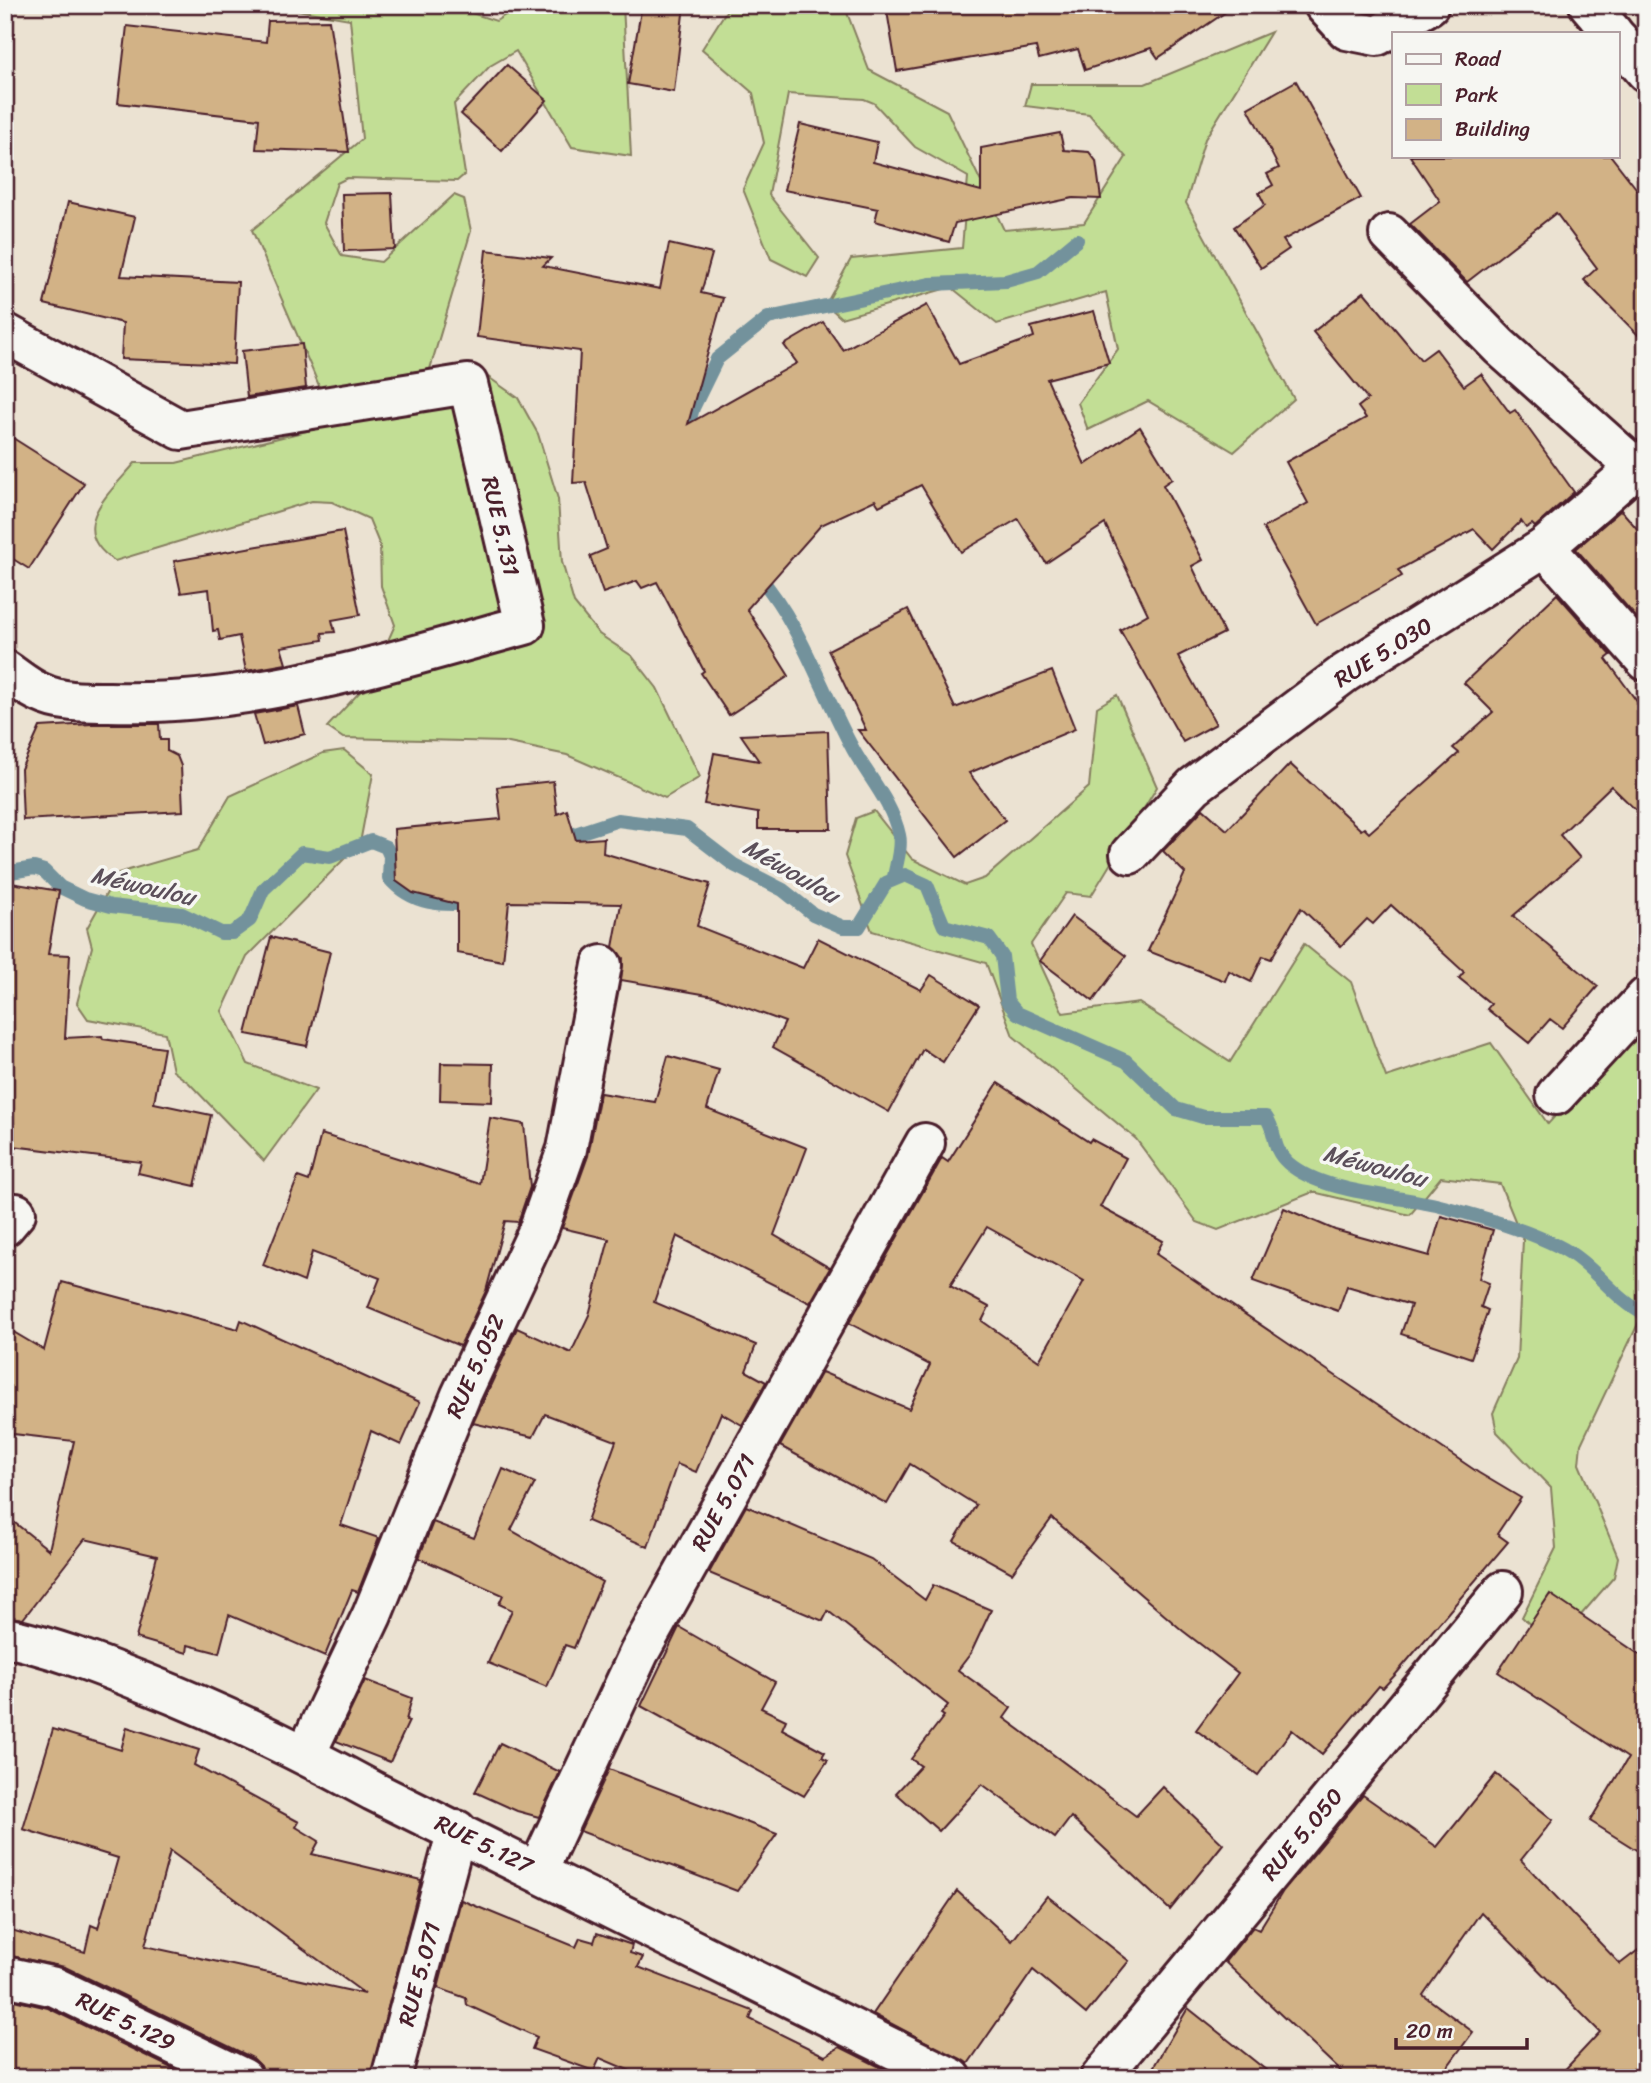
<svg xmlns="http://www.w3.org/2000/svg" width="1651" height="2083" viewBox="0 0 1651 2083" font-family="Sriracha,sans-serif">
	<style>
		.green { fill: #c2de95; stroke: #867e60; stroke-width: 2 }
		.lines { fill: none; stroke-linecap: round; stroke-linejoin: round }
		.stream { stroke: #73929c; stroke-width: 14 }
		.building { fill: #d2b286; stroke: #4a1f2b; stroke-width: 2; fill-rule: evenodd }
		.minor-casing { stroke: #4a1f2b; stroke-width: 44 }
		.minor { stroke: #f6f6f2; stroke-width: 38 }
		.labels { text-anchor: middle; stroke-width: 7; stroke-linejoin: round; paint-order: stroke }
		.street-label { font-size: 23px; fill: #4a1f2b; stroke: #f6f6f2 }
		.water-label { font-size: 24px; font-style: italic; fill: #5b4f5a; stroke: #f6f6f2 }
	</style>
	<rect width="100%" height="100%" fill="#ebe2d2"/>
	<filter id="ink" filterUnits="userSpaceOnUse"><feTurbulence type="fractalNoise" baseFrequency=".0143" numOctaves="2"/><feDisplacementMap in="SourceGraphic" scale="14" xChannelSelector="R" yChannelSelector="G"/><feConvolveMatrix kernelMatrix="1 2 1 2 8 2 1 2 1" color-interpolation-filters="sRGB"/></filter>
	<g filter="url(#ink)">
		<g class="green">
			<path d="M 268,5 L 447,5 L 496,21 L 521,5 L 623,5 L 631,156 L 572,147 L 516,51 L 490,66 L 454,104 L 465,174 L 457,181 L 347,178 L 337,183 L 324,223 L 342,256 L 381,262 L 454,195 L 464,199 L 471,231 L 430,369 L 320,388 L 252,230 L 362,139 L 350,19 Z"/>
			<path d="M 730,5 L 844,5 L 869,70 L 947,111 L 1004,230 L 1084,223 L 1126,157 L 1089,114 L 1025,106 L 1031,84 L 1145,84 L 1271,32 L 1205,139 L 1186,203 L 1294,399 L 1234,452 L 1148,401 L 1088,430 L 1078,403 L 1118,349 L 1106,292 L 997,324 L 951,287 L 841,318 L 826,304 L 851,259 L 962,248 L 968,177 L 915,147 L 874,103 L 864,99 L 788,94 L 769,195 L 819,258 L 807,277 L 771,259 L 743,189 L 764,143 L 753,93 L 702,49 Z"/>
			<path d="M 484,374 L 518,398 L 538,434 L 558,499 L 562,562 L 574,603 L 599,634 L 632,656 L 657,688 L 700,777 L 665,798 L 567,755 L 504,742 L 343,738 L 327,727 L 370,681 L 395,625 L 381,586 L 380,546 L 369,519 L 332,502 L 312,501 L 115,561 C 65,529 109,494 135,463 L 176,463 L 323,427 L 441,377 Z"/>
			<path d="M 1117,695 L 1157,787 L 1091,896 L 1066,893 L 1031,944 L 1063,1013 L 1139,1003 L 1230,1062 L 1304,944 L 1351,982 L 1386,1077 L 1491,1043 L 1548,1124 L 1601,1066 L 1646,1033 L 1646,1307 L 1581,1444 L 1579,1464 L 1618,1557 L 1614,1577 L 1574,1623 L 1537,1631 L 1522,1617 L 1556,1548 L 1551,1488 L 1497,1432 L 1493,1413 L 1517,1359 L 1523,1240 L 1500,1184 L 1441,1177 L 1410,1215 L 1313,1192 L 1218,1230 L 1197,1222 L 1136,1139 L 1013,1036 L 986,963 L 872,931 L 845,856 L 856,818 L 874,811 L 912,859 L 965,885 L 985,878 L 1089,787 L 1097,707 Z"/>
			<path d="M 344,750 L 373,774 L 360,843 L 247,957 L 222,1011 L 248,1064 L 316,1090 L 264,1161 L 189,1083 L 173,1071 L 165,1033 L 88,1019 L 77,1003 L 92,947 L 87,928 L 118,873 L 198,850 L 230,796 L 323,753 Z"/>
		</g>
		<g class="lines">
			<g class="stream">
				<path d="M 684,440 L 693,408 L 717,359 L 768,318 L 930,284 L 1006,281 L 1038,272 L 1077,240"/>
				<path d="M 757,574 C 802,626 821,691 854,751 C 870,779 892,803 899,835 C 902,847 896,865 894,877"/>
				<path d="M 557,840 L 618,820 L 687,829 L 734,865 L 783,890 L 813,914 L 843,927 L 859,927 L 886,883 L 905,875 L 927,885 L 944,926 L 989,938 L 1002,956 L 1007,1001 L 1017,1013 L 1126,1061 L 1176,1109 L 1203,1117 L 1266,1117 C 1278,1134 1270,1146 1288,1163 C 1323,1193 1392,1195 1436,1205 C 1476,1215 1521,1228 1558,1246 C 1593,1263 1612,1298 1646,1315"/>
				<path d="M 5,873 L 34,868 L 44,871 L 60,887 L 85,899 L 111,906 L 182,914 L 221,933 L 232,933 L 250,920 L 263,890 L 302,853 L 330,857 L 371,841 L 386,847 L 390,856 L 389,878 C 412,905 442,906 474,903"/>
			</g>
		</g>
		<g class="building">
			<path d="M 642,5 L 684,5 L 674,92 L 628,84 Z"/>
			<path d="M 886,5 L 1236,5 L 1158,58 L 1151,48 L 1085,70 L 1078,49 L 1039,59 L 1036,47 L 897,71 Z"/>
			<path d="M 329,20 L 349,152 L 256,149 L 259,119 L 118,103 L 127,26 L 266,42 L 268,21 Z"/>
			<path d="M 507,65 L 547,100 L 502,151 L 461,114 Z"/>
			<path d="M 1296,81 L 1361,198 L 1283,240 L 1289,249 L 1261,268 L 1234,227 L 1265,205 L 1259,193 L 1273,185 L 1267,174 L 1279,168 L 1248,108 Z"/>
			<path d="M 800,124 L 877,142 L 873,162 L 981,191 L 981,148 L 1060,133 L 1064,150 L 1089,152 L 1096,161 L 1101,199 L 1073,198 L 955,223 L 949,242 L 875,221 L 878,209 L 784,190 Z"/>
			<path d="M 1410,156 L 1611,156 L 1646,201 L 1646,343 L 1584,280 L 1597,268 L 1556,213 L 1467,282 L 1410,224 L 1440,201 Z"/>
			<path d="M 392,193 L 395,249 L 344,251 L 342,194 Z"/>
			<path d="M 68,202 L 135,217 L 121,276 L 238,282 L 234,364 L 121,359 L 123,323 L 44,304 Z"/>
			<path d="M 669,244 L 712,254 L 701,293 L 723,298 L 688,424 L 797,363 L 784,345 L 823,322 L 843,350 L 927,305 L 959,364 L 1034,337 L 1031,327 L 1094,311 L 1109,363 L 1047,379 L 1085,465 L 1140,427 L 1172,479 L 1163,485 L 1203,560 L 1192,566 L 1224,633 L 1178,656 L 1216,724 L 1183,742 L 1120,630 L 1148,614 L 1105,524 L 1046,563 L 1018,519 L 961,552 L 921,485 L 879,506 L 875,500 L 821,525 L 747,609 L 789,676 L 729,715 L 701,673 L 704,671 L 657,582 L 642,588 L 637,581 L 603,593 L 590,556 L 607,549 L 586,482 L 573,483 L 580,351 L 477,337 L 486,250 L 551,258 L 543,266 L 660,289 Z"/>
			<path d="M 1364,292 L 1421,360 L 1436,349 L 1464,386 L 1481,374 L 1510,413 L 1515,410 L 1574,492 L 1535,527 L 1532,524 L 1526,528 L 1521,521 L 1493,549 L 1474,529 L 1398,570 L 1402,576 L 1316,624 L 1263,528 L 1308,503 L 1286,462 L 1366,418 L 1358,407 L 1368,399 L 1313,332 Z"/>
			<path d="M 302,344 L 306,388 L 247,397 L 242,351 Z"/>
			<path d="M 5,433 L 84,483 L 29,569 L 5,554 Z"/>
			<path d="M 1621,510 L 1646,539 L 1644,626 L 1576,549 Z"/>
			<path d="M 343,531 L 360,615 L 332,620 L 335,632 L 322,633 L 323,640 L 281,647 L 286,664 L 246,671 L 239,636 L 220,640 L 218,630 L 213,631 L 209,589 L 181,593 L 174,561 Z"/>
			<path d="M 1557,594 L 1611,655 L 1606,659 L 1646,714 L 1646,820 L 1611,786 L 1560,835 L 1580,858 L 1513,916 L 1598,986 L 1562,1028 L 1550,1019 L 1529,1043 L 1487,1009 L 1491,1004 L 1459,978 L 1464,972 L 1391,905 L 1373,924 L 1367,919 L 1341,946 L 1301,908 L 1271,959 L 1263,956 L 1251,982 L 1229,971 L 1225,981 L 1148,951 L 1185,873 L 1163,851 L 1203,809 L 1227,830 L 1290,764 L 1361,830 L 1364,828 L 1369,833 L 1459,753 L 1453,748 L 1493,712 L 1464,683 Z"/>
			<path d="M 908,609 L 955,708 L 1052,671 L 1075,729 L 969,773 L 1005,820 L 957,857 L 858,730 L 866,730 L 828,650 Z"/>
			<path d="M 298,706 L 305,734 L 263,745 L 254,714 Z"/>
			<path d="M 92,724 L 159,724 L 160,740 L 167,740 L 167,751 L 177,756 L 181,766 L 183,811 L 23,820 L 21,769 L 40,727 Z"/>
			<path d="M 828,731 L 831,829 L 758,829 L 758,813 L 704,804 L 714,753 L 759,761 L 741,735 Z"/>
			<path d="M 553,781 L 557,814 L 567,810 L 576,840 L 604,838 L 603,853 L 710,884 L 697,926 L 803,968 L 818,938 L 921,990 L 931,975 L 979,1005 L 943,1062 L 923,1049 L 889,1112 L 773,1047 L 785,1022 L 714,996 L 621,980 L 623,958 L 613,947 L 621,904 L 509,902 L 503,961 L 457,953 L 457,904 L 413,893 L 396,881 L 394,829 L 501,819 L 497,787 Z"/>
			<path d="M 5,882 L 59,891 L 48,954 L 70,955 L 65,1038 L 102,1036 L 103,1039 L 164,1048 L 154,1103 L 211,1115 L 195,1186 L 138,1173 L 141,1162 L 5,1145 Z"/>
			<path d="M 1072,916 L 1126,956 L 1093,1001 L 1040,961 Z"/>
			<path d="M 271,937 L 330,952 L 307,1046 L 246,1034 Z"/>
			<path d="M 668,1056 L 719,1070 L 707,1109 L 807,1148 L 774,1235 L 830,1268 L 810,1303 L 677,1236 L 654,1302 L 756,1345 L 746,1371 L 766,1382 L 742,1425 L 721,1413 L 696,1472 L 677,1464 L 648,1547 L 587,1521 L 616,1441 L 545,1414 L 533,1437 L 473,1423 L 517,1328 L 571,1353 L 589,1315 L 609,1239 L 562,1228 L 588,1156 L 600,1093 L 655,1102 Z"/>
			<path d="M 441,1063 L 493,1064 L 492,1102 L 440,1100 Z"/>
			<path d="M 998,1083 L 1089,1142 L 1091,1139 L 1126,1158 L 1100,1207 L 1163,1241 L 1156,1254 L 1479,1473 L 1521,1498 L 1497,1534 L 1508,1542 L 1396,1674 L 1383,1688 L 1379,1686 L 1322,1754 L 1292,1730 L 1258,1775 L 1196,1730 L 1238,1673 L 1183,1631 L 1052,1518 L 1012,1573 L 954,1541 L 976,1505 L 910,1464 L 887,1504 L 780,1446 L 822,1372 L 909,1409 L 930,1365 L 849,1323 L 942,1158 L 948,1162 ZM 987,1227 L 1084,1281 L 1039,1361 L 982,1321 L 989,1307 L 950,1286 Z"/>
			<path d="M 490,1118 L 524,1124 L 530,1187 L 518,1222 L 505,1221 L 486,1291 L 460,1346 L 368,1308 L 380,1278 L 312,1252 L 304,1282 L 263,1265 L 298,1177 L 309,1181 L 321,1134 L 480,1184 Z"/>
			<path d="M 1284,1208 L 1335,1230 L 1429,1256 L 1441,1216 L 1493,1230 L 1479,1279 L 1489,1283 L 1481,1307 L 1488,1310 L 1471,1358 L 1401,1334 L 1411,1305 L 1347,1286 L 1338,1311 L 1253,1281 Z"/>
			<path d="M 62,1282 L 238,1329 L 241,1320 L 420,1402 L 401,1445 L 371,1431 L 341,1525 L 379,1538 L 358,1592 L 352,1590 L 325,1656 L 229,1615 L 219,1653 L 188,1645 L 187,1653 L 136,1638 L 157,1556 L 85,1539 L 23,1619 L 5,1616 L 5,1515 L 49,1550 L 74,1441 L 5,1433 L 5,1327 L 44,1350 Z"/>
			<path d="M 503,1469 L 535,1483 L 511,1530 L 602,1582 L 574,1648 L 565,1645 L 547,1687 L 488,1663 L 512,1610 L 499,1604 L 503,1595 L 419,1558 L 433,1522 L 474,1538 Z"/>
			<path d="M 746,1506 L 871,1559 L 925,1600 L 933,1585 L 991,1610 L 971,1653 L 958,1670 L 1011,1708 L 1004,1718 L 1136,1816 L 1163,1787 L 1223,1844 L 1170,1910 L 1071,1817 L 1055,1838 L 982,1784 L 939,1831 L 896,1793 L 921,1766 L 911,1759 L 944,1716 L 941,1714 L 948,1705 L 828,1611 L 823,1621 L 709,1573 Z"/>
			<path d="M 1550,1594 L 1646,1659 L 1646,1856 L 1590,1821 L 1628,1758 L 1498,1672 Z"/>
			<path d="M 679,1627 L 775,1682 L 761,1708 L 786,1720 L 782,1729 L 825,1752 L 822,1757 L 828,1760 L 804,1796 L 641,1706 Z"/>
			<path d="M 365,1680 L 412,1698 L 406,1720 L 409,1721 L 390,1762 L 336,1741 Z"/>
			<path d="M 127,1727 L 199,1750 L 194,1765 L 299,1822 L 296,1827 L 319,1841 L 312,1854 L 421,1880 L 370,2078 L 265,2078 L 261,2066 L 253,2058 L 65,1967 L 5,1955 L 5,1928 L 85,1952 L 91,1925 L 98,1928 L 118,1858 L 23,1829 L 53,1729 L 121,1750 ZM 170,1851 L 365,1994 L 145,1946 Z"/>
			<path d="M 500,1743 L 560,1772 L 539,1817 L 517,1811 L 475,1792 Z"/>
			<path d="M 609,1769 L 777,1834 L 737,1891 L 580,1831 Z"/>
			<path d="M 1496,1774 L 1553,1820 L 1521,1860 L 1620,1964 L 1646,1944 L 1646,2078 L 1557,2078 L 1600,2032 L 1481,1912 L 1423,1995 L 1473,2032 L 1439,2078 L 1348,2078 L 1225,1962 L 1253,1927 L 1259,1930 L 1283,1891 L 1363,1795 L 1437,1847 Z"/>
			<path d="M 957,1891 L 1012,1941 L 1047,1896 L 1129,1961 L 1086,2014 L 1033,1970 L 968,2064 L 873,2014 Z"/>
			<path d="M 461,1900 L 576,1947 L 580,1938 L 594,1942 L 597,1933 L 632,1945 L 630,1953 L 643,1957 L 638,1967 L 753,2011 L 750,2019 L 825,2056 L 840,2047 L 902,2078 L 647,2078 L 600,2058 L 594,2071 L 532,2049 L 537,2037 L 467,2005 L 466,1998 L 438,1988 Z"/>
			<path d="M 5,1998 L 48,2008 L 192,2078 L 35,2078 L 5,2068 Z"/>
			<path d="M 1188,2008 L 1276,2078 L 1147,2078 Z"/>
		</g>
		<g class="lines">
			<g class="minor-casing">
				<g id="minor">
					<path d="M 1324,5 L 1347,30 L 1377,36 L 1429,5"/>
					<path d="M 1589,5 L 1613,33"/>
					<path d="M 1618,39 L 1646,72"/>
					<path d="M 1389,234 L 1500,347 L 1636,468"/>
					<path d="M 5,333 L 181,430 L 468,384 L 525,625 C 388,662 252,707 109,702 C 87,702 61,703 41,693 C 28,688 17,678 5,670"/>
					<path d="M 1545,547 L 1646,661"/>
					<path d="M 1130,854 L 1194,786 L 1345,673 L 1545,547 L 1646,459"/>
					<path d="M 1556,1095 L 1646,997"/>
					<path d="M 5,1226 L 16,1213"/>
					<path d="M 5,1637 C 53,1647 97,1664 142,1682 C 221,1713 298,1750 373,1791 L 952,2078"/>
					<path d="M 306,1754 L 372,1615 L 461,1395 L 538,1231 L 567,1149 L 602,965"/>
					<path d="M 538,1870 L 639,1653 L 925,1143"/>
					<path d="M 5,1976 L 55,1987 L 243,2078"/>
					<path d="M 391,2078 L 457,1830"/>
					<path d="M 1100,2078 L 1503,1591"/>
				</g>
			</g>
			<use href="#minor" class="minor"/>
		</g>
	</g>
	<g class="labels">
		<g class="street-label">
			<text transform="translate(501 526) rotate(77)" y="8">RUE 5.131</text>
			<text transform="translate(1383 652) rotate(-32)" y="8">RUE 5.030</text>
			<text transform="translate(475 1366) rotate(-66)" y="8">RUE 5.052</text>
			<text transform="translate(723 1502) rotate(-61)" y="8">RUE 5.071</text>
			<text transform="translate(1302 1834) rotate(-50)" y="8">RUE 5.050</text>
			<text transform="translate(484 1844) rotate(26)" y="8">RUE 5.127</text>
			<text transform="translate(419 1974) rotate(-75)" y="8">RUE 5.071</text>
			<text transform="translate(126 2021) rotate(26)" y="8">RUE 5.129</text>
		</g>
		<g class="water-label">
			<text transform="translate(791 871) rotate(30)" y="8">Méwoulou</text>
			<text transform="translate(143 886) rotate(13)" y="8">Méwoulou</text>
			<text transform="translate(1375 1166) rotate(15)" y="8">Méwoulou</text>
		</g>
	</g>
	<rect width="1651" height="2083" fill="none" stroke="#f6f6f2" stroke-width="28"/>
	<rect x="14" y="14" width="1623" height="2055" fill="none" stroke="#4a1f2b" stroke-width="2.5" filter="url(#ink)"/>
	<rect x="1392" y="32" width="228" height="126" fill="#f6f6f2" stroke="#b1a0a2" stroke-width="2"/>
	<rect x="1406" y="54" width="35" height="10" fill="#f6f6f2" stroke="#b1a0a2" stroke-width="2"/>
	<text x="1455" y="66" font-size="21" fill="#4a1f2b">Road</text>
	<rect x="1406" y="84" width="35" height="21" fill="#c2de95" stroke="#b1a0a2" stroke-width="2"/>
	<text x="1455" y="102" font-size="21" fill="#4a1f2b">Park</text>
	<rect x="1406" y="119" width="35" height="21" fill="#d2b286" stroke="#b1a0a2" stroke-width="2"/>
	<text x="1455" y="136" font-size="21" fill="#4a1f2b">Building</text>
	<path d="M1396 2038v10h131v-10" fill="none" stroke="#4a1f2b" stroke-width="3.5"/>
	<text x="1406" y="2038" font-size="21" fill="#4a1f2b" stroke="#f6f6f2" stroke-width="5" paint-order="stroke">20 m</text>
</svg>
